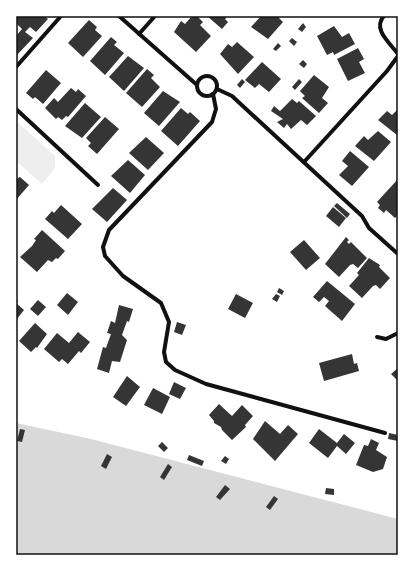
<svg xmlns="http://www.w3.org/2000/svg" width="414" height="571" viewBox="0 0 414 571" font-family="Lato,sans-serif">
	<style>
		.green { fill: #eee }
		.water { fill: #d9d9d9 }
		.building { fill: #353535 }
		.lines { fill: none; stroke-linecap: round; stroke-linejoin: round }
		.minor { stroke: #111; stroke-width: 4 }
		.neatline { fill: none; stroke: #111; stroke-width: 1.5 }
	</style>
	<rect width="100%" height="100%" fill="#fff"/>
	<path class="green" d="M 16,121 L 55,156 L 55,168 L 42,184 L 16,161 Z"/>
	<path class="water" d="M 16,423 L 91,439 L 398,519 L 398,555 L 16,555 Z"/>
	<g class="building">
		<path d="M 16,16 L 44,16 L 48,19 L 36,32 L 30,27 L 25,32 L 33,38 L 16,56 L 16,36 L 22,29 L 16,23 Z"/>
		<path d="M 192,16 L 197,16 L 203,22 L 200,25 L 211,36 L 196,52 L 174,32 L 181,21 L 185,24 Z"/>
		<path d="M 207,16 L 228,16 L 225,19 L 228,22 L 222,29 Z"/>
		<path d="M 261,16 L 280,16 L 279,18 L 283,22 L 268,39 L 251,27 Z"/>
		<path d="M 89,20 L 97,27 L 95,30 L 102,36 L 83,57 L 68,43 Z"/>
		<path d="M 303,23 L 306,27 L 302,32 L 298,29 Z"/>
		<path d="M 334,26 L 342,37 L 349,33 L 355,44 L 334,55 L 333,52 L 327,55 L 317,36 Z"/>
		<path d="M 111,37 L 117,42 L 114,45 L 124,53 L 105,75 L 90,61 Z"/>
		<path d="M 292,38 L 297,42 L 294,46 L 289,41 Z"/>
		<path d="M 237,42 L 254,57 L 238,74 L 220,54 L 228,44 L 232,47 Z"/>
		<path d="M 278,43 L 281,46 L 276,51 L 273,49 Z"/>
		<path d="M 358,48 L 364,59 L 359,62 L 365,73 L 348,81 L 337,59 Z"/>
		<path d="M 128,56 L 144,68 L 124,91 L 109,77 Z"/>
		<path d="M 303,60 L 307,64 L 304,68 L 299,64 Z"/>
		<path d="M 262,62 L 281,79 L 269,92 L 259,84 L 255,88 L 245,80 Z"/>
		<path d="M 147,69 L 154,75 L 151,78 L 160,87 L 142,107 L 126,93 Z"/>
		<path d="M 46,70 L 61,83 L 43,104 L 35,97 L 33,99 L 26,93 Z"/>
		<path d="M 314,75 L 329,87 L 322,98 L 328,103 L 319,113 L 302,98 L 305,96 L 300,91 Z"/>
		<path d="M 242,79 L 245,82 L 240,88 L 237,85 Z"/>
		<path d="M 299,79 L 302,82 L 295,90 L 292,87 Z"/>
		<path d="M 71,88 L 76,92 L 78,89 L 86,96 L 68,117 L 66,116 L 62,120 L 58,117 L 56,119 L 45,108 L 54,98 L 58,102 Z"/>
		<path d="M 163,91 L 180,102 L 159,126 L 144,113 Z"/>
		<path d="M 292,99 L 297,103 L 299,101 L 316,116 L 307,125 L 301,120 L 291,129 L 287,124 L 284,128 L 277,122 L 283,119 L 271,111 L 274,106 L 280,111 Z"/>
		<path d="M 85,103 L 101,117 L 82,138 L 65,126 Z"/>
		<path d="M 181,108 L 188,114 L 190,112 L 200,121 L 178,146 L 161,131 Z"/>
		<path d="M 398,109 L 398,134 L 397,135 L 378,120 L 387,111 L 392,115 Z"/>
		<path d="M 105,117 L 119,129 L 97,154 L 88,146 L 91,143 L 86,138 Z"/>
		<path d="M 378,131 L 391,142 L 374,161 L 355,146 L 364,136 L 368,140 Z"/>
		<path d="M 146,137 L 164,153 L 148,170 L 129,153 Z"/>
		<path d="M 350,151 L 369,167 L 352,186 L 339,175 L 348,166 L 342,161 Z"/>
		<path d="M 128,160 L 145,175 L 130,193 L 111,176 Z"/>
		<path d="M 20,177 L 29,185 L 16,200 L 16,179 Z"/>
		<path d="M 398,179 L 398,215 L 395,218 L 386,210 L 384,213 L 378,208 L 380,205 L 377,202 Z"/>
		<path d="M 113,188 L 127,200 L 107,222 L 92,209 Z"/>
		<path d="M 337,203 L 350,214 L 347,218 L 334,206 Z"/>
		<path d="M 61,205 L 82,224 L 68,239 L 45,219 L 52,211 L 54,213 Z"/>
		<path d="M 333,207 L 346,218 L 339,227 L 326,216 Z"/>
		<path d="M 42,230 L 65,251 L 58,259 L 56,258 L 52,262 L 48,260 L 37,272 L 20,257 L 32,246 L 36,240 L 34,239 Z"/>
		<path d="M 346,237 L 349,240 L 347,242 L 349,244 L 351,242 L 367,258 L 358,268 L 353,264 L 350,265 L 339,277 L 325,264 Z"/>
		<path d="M 304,240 L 320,258 L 306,270 L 290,252 Z"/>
		<path d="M 369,258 L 380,265 L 379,267 L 390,278 L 380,289 L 376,285 L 373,286 L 362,298 L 349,286 L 359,275 L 357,273 Z"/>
		<path d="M 327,281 L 355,304 L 342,321 L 325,306 L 329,301 L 324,297 L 319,302 L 313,297 Z"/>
		<path d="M 279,288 L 284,291 L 282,295 L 277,292 Z"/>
		<path d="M 67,293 L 78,302 L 68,315 L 57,305 Z"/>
		<path d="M 236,294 L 253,303 L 245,318 L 228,309 Z"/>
		<path d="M 276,294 L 280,296 L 277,302 L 272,299 Z"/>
		<path d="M 16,299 L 18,301 L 16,303 L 24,310 L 17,319 Z"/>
		<path d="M 38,300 L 46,307 L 38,316 L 30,309 Z"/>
		<path d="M 119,305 L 133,309 L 129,322 L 127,321 L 122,335 L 127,340 L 120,362 L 112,361 L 109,373 L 97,369 L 103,347 L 106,348 L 111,334 L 107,333 L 111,321 L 115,323 Z"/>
		<path d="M 177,322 L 186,325 L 182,335 L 174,332 Z"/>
		<path d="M 35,323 L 47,334 L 37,348 L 36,347 L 31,352 L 19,341 Z"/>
		<path d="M 78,332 L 90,342 L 81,353 L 79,351 L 68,364 L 62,359 L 59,362 L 44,349 L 57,333 L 69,343 Z"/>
		<path d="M 352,354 L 354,364 L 357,363 L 359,371 L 324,381 L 319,363 Z"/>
		<path d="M 398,368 L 398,381 L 391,374 Z"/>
		<path d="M 127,376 L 140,387 L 126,406 L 113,397 Z"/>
		<path d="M 174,382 L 186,388 L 180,399 L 169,394 Z"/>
		<path d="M 153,388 L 170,397 L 162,414 L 144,405 Z"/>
		<path d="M 219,404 L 232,416 L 242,405 L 253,416 L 245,425 L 246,427 L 232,440 L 222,430 L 221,427 L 214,423 L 214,421 L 209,415 Z"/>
		<path d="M 265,421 L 280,434 L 288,425 L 298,434 L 275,461 L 253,439 Z"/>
		<path d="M 20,429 L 25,430 L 22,442 L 17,441 Z"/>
		<path d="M 319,429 L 337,443 L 344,434 L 355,443 L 346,454 L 337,446 L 328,458 L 309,443 Z"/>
		<path d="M 389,433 L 398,435 L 398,441 L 388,439 Z"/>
		<path d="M 371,439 L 379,443 L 376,450 L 387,457 L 383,469 L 373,472 L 356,465 L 364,445 L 368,446 Z"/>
		<path d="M 162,442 L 168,448 L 164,452 L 158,446 Z"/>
		<path d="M 107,454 L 112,457 L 106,469 L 101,466 Z"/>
		<path d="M 189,455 L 204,461 L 202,466 L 187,460 Z"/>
		<path d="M 225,456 L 229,459 L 226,464 L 221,461 Z"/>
		<path d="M 168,464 L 172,467 L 164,480 L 160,477 Z"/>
		<path d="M 225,485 L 230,489 L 220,500 L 216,497 Z"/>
		<path d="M 326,488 L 334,489 L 334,495 L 325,494 Z"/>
		<path d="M 274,496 L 278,499 L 270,510 L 266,507 Z"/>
	</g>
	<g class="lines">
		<g class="minor">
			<path d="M 119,16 L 197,85"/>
			<path d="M 384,16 C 372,29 390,43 398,54"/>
			<path d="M 139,34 L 155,16"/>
			<path d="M 16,67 L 61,16"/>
			<circle cx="207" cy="86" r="10"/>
			<path d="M 217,89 L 232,96 L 362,216 L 369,228 L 398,254"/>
			<path d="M 213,94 L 216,109 L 212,122 L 109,230 L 103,247 L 105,256 L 123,276 L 161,303 L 169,322 L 164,352 L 166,362 L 175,370 L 206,384 L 385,433"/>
			<path d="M 16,109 L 98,185"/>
			<path d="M 304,162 L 387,71 L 398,56"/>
			<path d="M 377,337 L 386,339 L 398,333"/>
		</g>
	</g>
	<rect width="414" height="571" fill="none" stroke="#ffffff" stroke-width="34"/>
	<rect x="17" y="17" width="380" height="537" class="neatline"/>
</svg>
